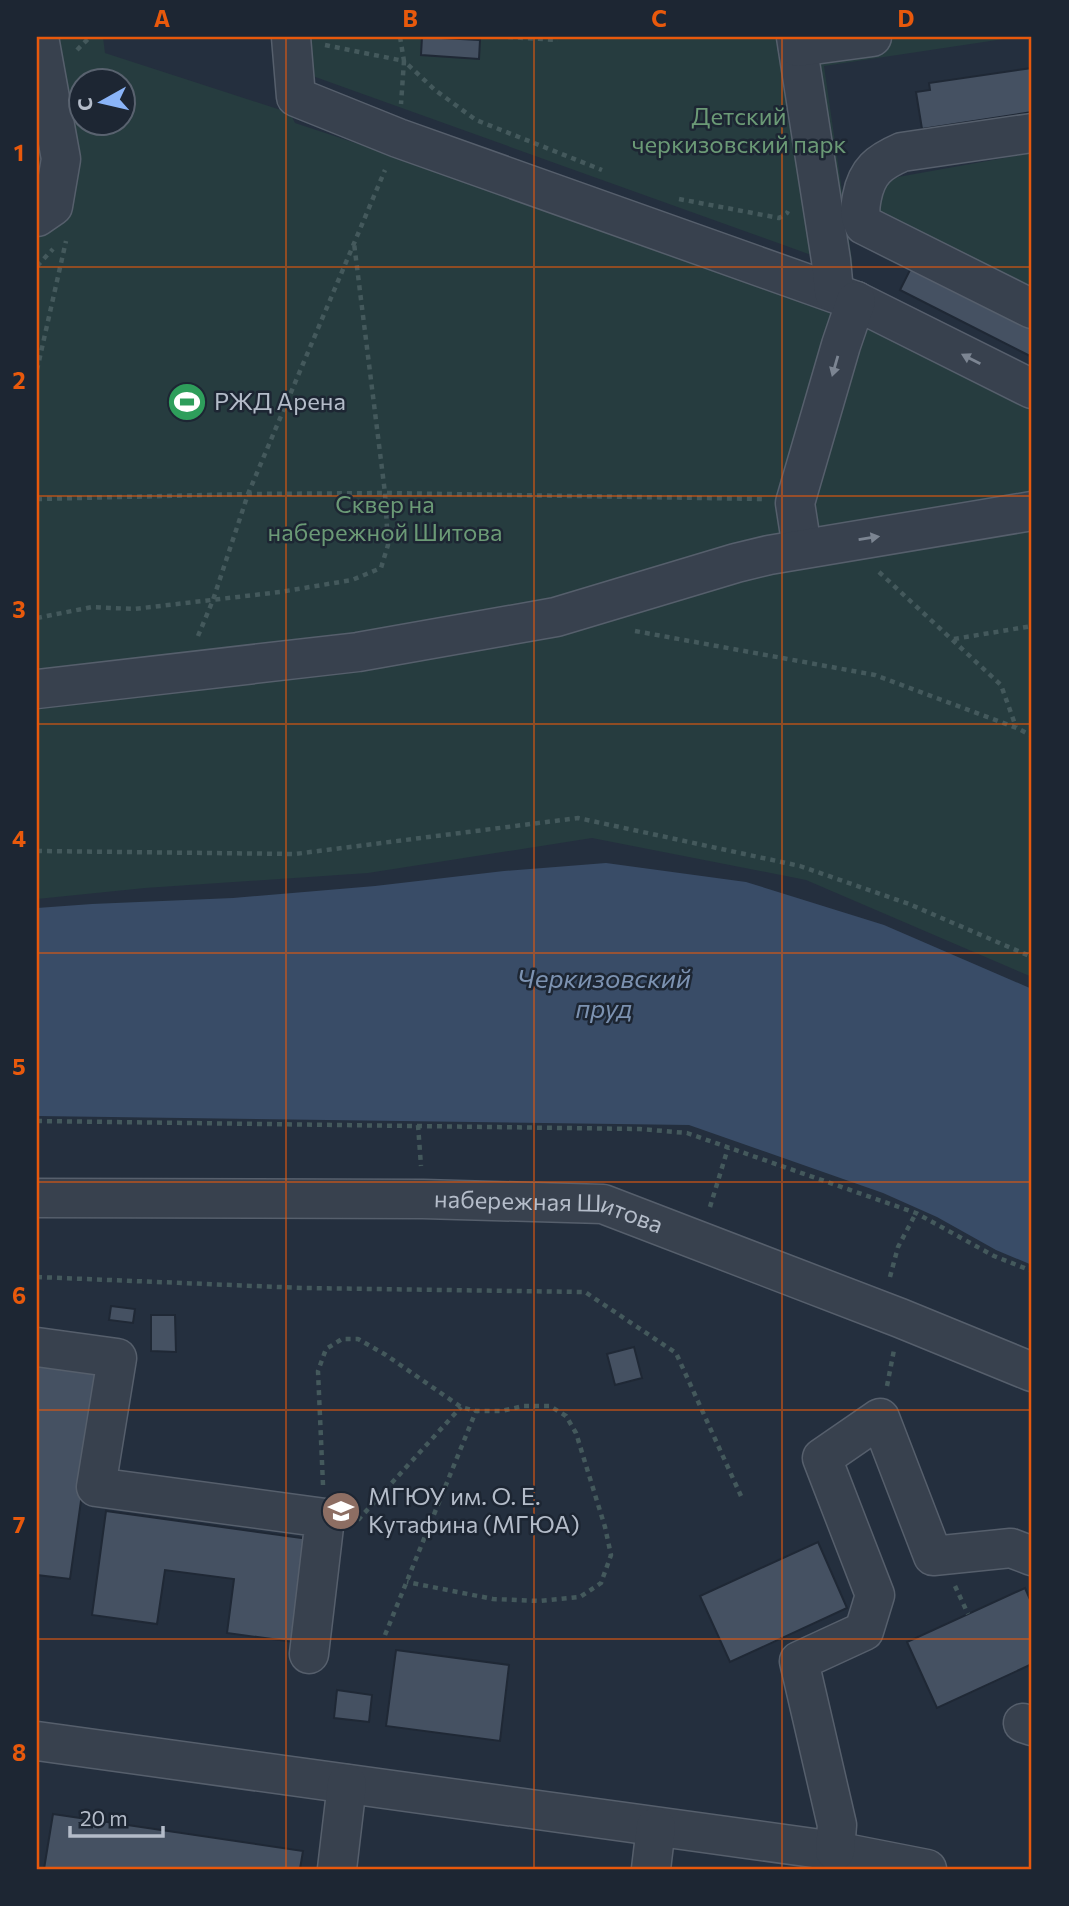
<svg xmlns="http://www.w3.org/2000/svg" width="1069" height="1906" viewBox="0 0 1069 1906" font-family="Commissioner,sans-serif">
	<style>
		.green { fill: #263c3f; fill-rule: evenodd }
		.water { fill: #394c67 }
		.building { fill: #455162; stroke: #1f2835; stroke-width: 2 }
		.lines { fill: none; stroke-linecap: round; stroke-linejoin: round }
		.minor-casing { stroke: #565f6c; stroke-width: 41 }
		.path { stroke: #44595c; stroke-width: 4.5; stroke-dasharray: 5 5; stroke-linecap: butt }
		.minor { stroke: #38414e; stroke-width: 38 }
		.oneway { fill: #7c8592 }
		.grid { fill: none; stroke: #e8590c; stroke-width: 2; stroke-opacity: 0.55 }
		.labels { text-anchor: middle; stroke-width: 5; stroke-linejoin: round; paint-order: stroke }
		.park-label { font-size: 24px; fill: #6b9a76; stroke: #1d2633 }
		.poi-label { font-size: 24px; fill: #b4bcc9; stroke: #1d2633; text-anchor: start }
		.street-label { font-size: 24px; fill: #b4bcc9; stroke: #1d2633 }
		.water-label { font-size: 26px; font-style: italic; fill: #7c92b1; stroke: #1d2633 }
		.neatline { fill: none; stroke: #e8590c; stroke-width: 2.5 }
		.grid-label { font-size: 23px; text-anchor: middle; font-weight: bold; fill: #e8590c }
	</style>
	<rect width="100%" height="100%" fill="#242f3e"/>
	<g class="green">
		<path d="M 37,37 L 103,37 L 105,53 L 290,113 L 295,123 L 800,290 L 1032,398 L 1032,977 L 806,880 L 592,838 L 368,873 L 145,888 L 37,899 ZM 80,80 L 122,80 L 122,122 L 80,122 Z"/>
		<path d="M 304,37 L 1017,37 L 824,66 L 853,267 L 814,256 L 307,74 Z"/>
		<path d="M 1032,153 L 1032,303 L 866,207 L 881,187 L 898,177 Z"/>
	</g>
	<path class="water" d="M 606,863 L 746,882 L 884,925 L 1032,989 L 1032,1265 L 996,1250 L 937,1217 L 883,1193 L 689,1125 L 37,1116 L 37,908 L 92,904 L 233,898 L 375,886 L 504,871 Z"/>
	<g class="building">
		<path d="M 422,37 L 480,40 L 479,59 L 421,55 Z"/>
		<path d="M 1032,68 L 1032,112 L 922,129 L 916,92 L 930,90 L 929,83 Z"/>
		<path d="M 912,266 L 1032,327 L 1032,357 L 900,290 Z"/>
		<path d="M 111,1306 L 135,1309 L 133,1323 L 109,1320 Z"/>
		<path d="M 151,1315 L 175,1315 L 176,1352 L 151,1351 Z"/>
		<path d="M 634,1347 L 642,1378 L 615,1385 L 607,1354 Z"/>
		<path d="M 37,1365 L 99,1373 L 70,1579 L 37,1575 Z"/>
		<path d="M 106,1511 L 309,1539 L 294,1642 L 227,1633 L 234,1579 L 165,1570 L 157,1624 L 92,1615 Z"/>
		<path d="M 818,1542 L 847,1608 L 730,1662 L 700,1596 Z"/>
		<path d="M 1025,1588 L 1032,1604 L 1032,1664 L 937,1708 L 907,1642 Z"/>
		<path d="M 396,1650 L 509,1665 L 500,1741 L 386,1726 Z"/>
		<path d="M 337,1690 L 372,1695 L 369,1722 L 334,1718 Z"/>
		<path d="M 53,1814 L 303,1851 L 300,1869 L 44,1869 Z"/>
	</g>
	<g class="lines">
		<g class="minor-casing">
			<g id="minor">
				<path d="M 291,37 L 296,97 L 398,138 L 856,301 L 1032,389"/>
				<path d="M 796,37 L 831,260 L 834,292"/>
				<path d="M 798,47 L 872,37"/>
				<path d="M 1032,133 L 902,152 C 879,162 867,171 862,197 C 860,207 859,215 864,225 L 1032,309"/>
				<path d="M 37,217 L 53,206 L 61,159 L 39,37"/>
				<path d="M 802,548 L 795,503 L 841,345 L 856,301"/>
				<path d="M 37,689 L 358,652 L 556,617 L 736,563 L 769,555 L 1032,511"/>
				<path id="s1" d="M 37,1198 L 423,1199 L 603,1204 L 900,1318 L 1032,1372"/>
				<path d="M 37,1347 L 117,1358 L 96,1487 L 325,1518 L 309,1654"/>
				<path d="M 1023,1723 L 1032,1726"/>
				<path d="M 37,1741 L 835,1851 L 927,1869"/>
				<path d="M 835,1851 L 837,1825 L 799,1661 L 864,1631 L 875,1595 L 822,1458 L 880,1418 L 933,1556 L 1011,1548 L 1032,1556"/>
				<path d="M 337,1869 L 347,1784"/>
				<path d="M 651,1869 L 656,1827"/>
			</g>
		</g>
		<g class="path">
			<path d="M 400,37 L 404,61 L 435,90 L 476,120 L 602,170"/>
			<path d="M 508,37 L 558,40"/>
			<path d="M 325,45 L 404,61 L 401,104"/>
			<path d="M 77,50 L 88,39 L 87,37"/>
			<path d="M 679,199 L 779,218 L 787,213 L 788,211"/>
			<path d="M 37,266 L 53,249"/>
			<path d="M 37,370 L 66,241"/>
			<path d="M 37,499 L 248,494 L 385,493 L 764,499"/>
			<path d="M 879,572 L 1001,685 L 1016,727"/>
			<path d="M 37,618 L 92,607 L 134,609 L 280,592 L 352,580 L 381,568 L 388,545 L 385,493 L 354,243"/>
			<path d="M 635,631 L 875,675 L 1017,728 L 1032,736"/>
			<path d="M 198,636 L 213,600 L 248,494 L 385,170"/>
			<path d="M 954,639 L 1032,626"/>
			<path d="M 37,851 L 295,854 L 578,818 L 800,866 L 909,904 L 1032,957"/>
			<path d="M 37,1121 L 640,1129 L 687,1133 L 916,1213 L 994,1256 L 1032,1271"/>
			<path d="M 418,1125 L 421,1166"/>
			<path d="M 710,1207 L 728,1148"/>
			<path d="M 37,1277 L 303,1288 L 585,1292 L 676,1353 L 741,1496"/>
			<path d="M 890,1277 L 898,1247 L 916,1213"/>
			<path d="M 887,1386 L 894,1350"/>
			<path d="M 323,1485 L 318,1371 L 326,1349 L 342,1339 L 358,1339 L 386,1355 L 461,1407 L 476,1411 L 501,1411 L 524,1406 L 550,1406 L 566,1416 L 576,1433 L 605,1527 L 611,1555 L 601,1583 L 580,1597 L 540,1601 L 493,1599 L 407,1582"/>
			<path d="M 358,1520 L 461,1407"/>
			<path d="M 955,1586 L 968,1614"/>
			<path d="M 385,1635 L 476,1411"/>
		</g>
		<use href="#minor" class="minor"/>
	</g>
	<defs><path id="oneway-solid" d="M-6-.8H1V-3.2L6.5 0L1 3.2V.8H-6Z" transform="scale(1.75)"/></defs>
	<g class="oneway">
		<use href="#oneway-solid" transform="translate(971 359) rotate(-153)"/>
		<use href="#oneway-solid" transform="translate(835 366) rotate(106)"/>
		<use href="#oneway-solid" transform="translate(869 538) rotate(-9)"/>
	</g>
	<path class="grid" d="M 286,37 L 286,1869M 534,37 L 534,1869M 782,37 L 782,1869M 37,267 L 1032,267M 37,496 L 1032,496M 37,724 L 1032,724M 37,953 L 1032,953M 37,1182 L 1032,1182M 37,1410 L 1032,1410M 37,1639 L 1032,1639"/>
	<defs>
		<g id="stadium-disc" transform="scale(2.0125)"><circle r="9.5" fill="#2e9e5b" stroke="#1d2633"/><path d="M0-5a6.5 5 0 1 0 0 10a6.5 5 0 1 0 0-10ZM-3.5-1.8h7v3.6h-7Z" fill="#fff"/></g>
		<g id="university-disc" transform="scale(2.0125)"><circle r="9.5" fill="#8d6e63" stroke="#1d2633"/><path d="M0-5L7-2L0 1L-7-2ZM-4 1L0 2.5L4 1V4Q0 6-4 4Z" fill="#fff"/></g>
	</defs>
	<g fill-rule="evenodd">
		<use href="#stadium-disc" x="187" y="402"/>
		<use href="#university-disc" x="341" y="1511"/>
	</g>
	<g class="labels">
		<g class="park-label">
			<text x="739" y="125">Детский<tspan x="739" dy="28">черкизовский парк</tspan></text>
			<text x="385" y="513">Сквер на<tspan x="385" dy="28">набережной Шитова</tspan></text>
		</g>
		<g class="poi-label">
			<text x="214" y="410">РЖД Арена</text>
			<text x="368" y="1505">МГЮУ им. О. Е.<tspan x="368" dy="28">Кутафина (МГЮА)</tspan></text>
		</g>
		<g class="street-label">
			<text dy="8" stroke="none"><textPath href="#s1" startOffset="513">набережная Шитова</textPath></text>
		</g>
		<g class="water-label">
			<text x="604" y="988">Черкизовский<tspan x="604" dy="30">пруд</tspan></text>
		</g>
	</g>
	<rect width="1069" height="1906" fill="none" stroke="#1d2633" stroke-width="77"/>
	<g transform="translate(102 102) rotate(262)"><circle r="33" fill="#1d2633" stroke="#59626f" stroke-width="2"/>
	<path d="M0-5L12 26L0 18L-12 26Z" fill="#8ab4f8"/>
	<text y="-10" font-size="19" font-weight="bold" text-anchor="middle" fill="#b4bcc9">С</text>
	</g>
	<path d="M70 1826v10h93v-10" fill="none" stroke="#b4bcc9" stroke-width="3.5"/>
	<text x="80" y="1826" font-size="21" fill="#b4bcc9" stroke="#1d2633" stroke-width="5" paint-order="stroke">20 m</text>
	<rect x="38" y="38" width="992" height="1830" class="neatline"/>
	<g class="grid-label">
		<text x="162" y="27">A</text>
		<text x="410" y="27">B</text>
		<text x="659" y="27">C</text>
		<text x="906" y="27">D</text>
		<text x="19" y="161">1</text>
		<text x="19" y="389">2</text>
		<text x="19" y="618">3</text>
		<text x="19" y="847">4</text>
		<text x="19" y="1075">5</text>
		<text x="19" y="1304">6</text>
		<text x="19" y="1533">7</text>
		<text x="19" y="1761">8</text>
	</g>
</svg>
